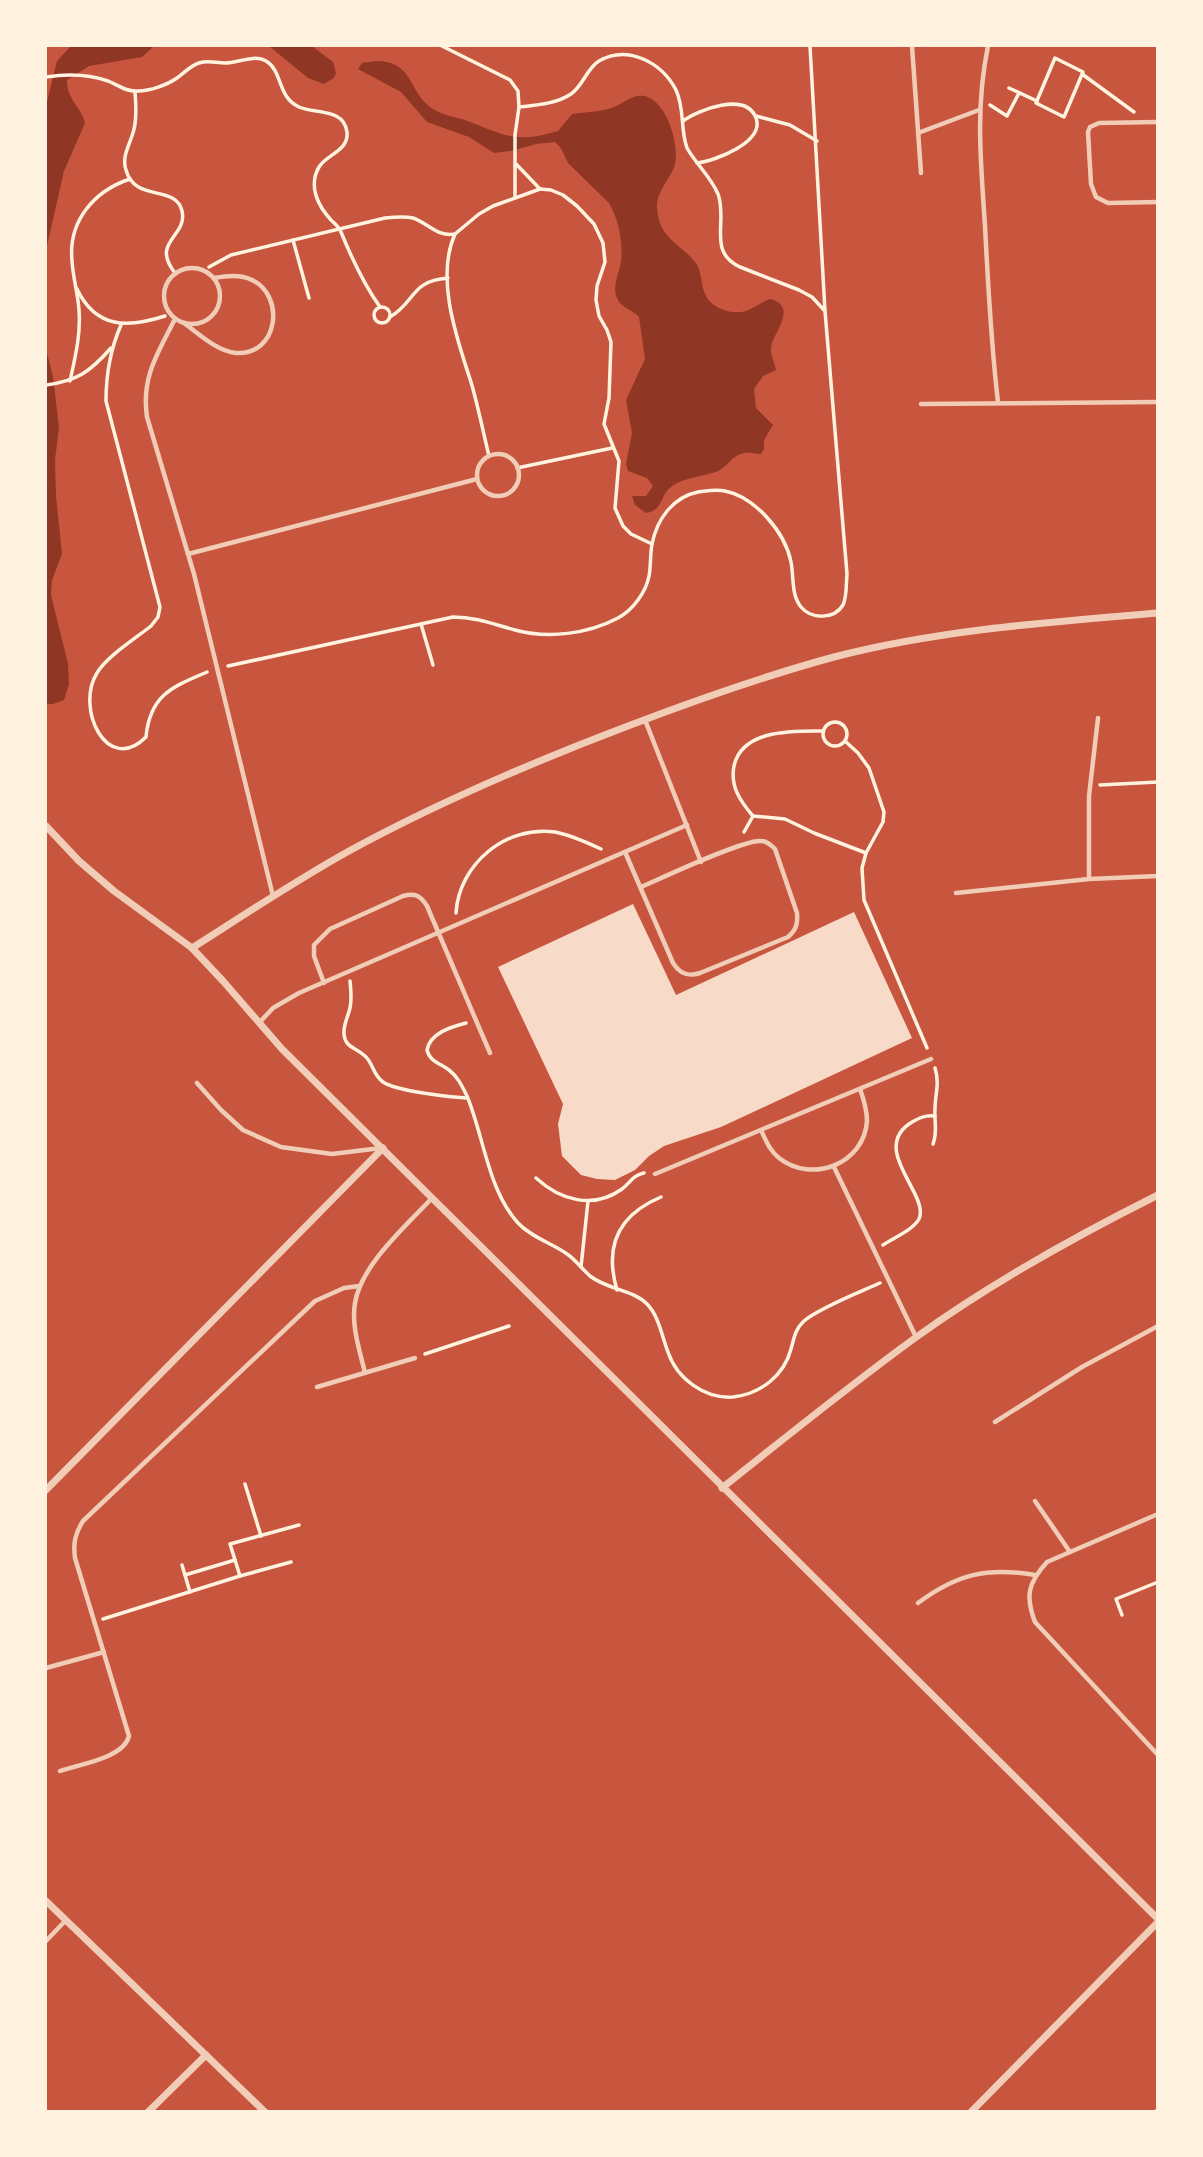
<svg xmlns="http://www.w3.org/2000/svg" width="1203" height="2157" viewBox="0 0 1203 2157" font-family="'Noto Sans',sans-serif">
	<style>
		.water { fill: #8f3625 }
		.building { fill: #f7dbc8 }
		.lines { fill: none; stroke-linecap: round; stroke-linejoin: round }
		.path { stroke: #fff3e0; stroke-width: 3.5 }
		.service { stroke: #f1ccb7; stroke-width: 4.5 }
		.minor { stroke: #f1ccb7; stroke-width: 7 }
	</style>
	<rect width="100%" height="100%" fill="#c8553d"/>
	<g class="water">
		<path d="M 71,46 L 154,46 L 142,57 L 89,66 L 67,80 C 66,98 81,107 85,123 L 64,171 L 46,250 L 46,106 L 57,61 Z"/>
		<path d="M 269,46 L 312,46 L 333,62 L 336,73 L 334,78 L 324,84 L 308,78 Z"/>
		<path d="M 376,61 C 413,61 408,90 430,107 C 439,114 454,117 465,120 C 505,135 514,144 558,131 L 572,114 C 586,112 600,112 614,107 C 625,102 635,92 648,97 C 668,106 679,144 675,164 C 671,179 656,191 657,208 C 659,239 680,243 696,263 C 702,272 701,285 705,294 C 711,309 732,315 746,311 C 754,308 762,302 770,299 C 799,306 773,333 771,347 C 770,355 775,363 776,370 L 763,376 L 754,389 L 756,408 L 773,425 L 764,440 L 764,449 L 761,454 C 756,454 750,452 745,453 C 731,455 729,466 718,471 C 704,477 683,477 671,487 C 659,496 664,510 646,513 L 635,505 L 632,496 L 646,496 L 653,486 L 647,478 L 628,471 L 626,464 L 632,433 L 626,400 L 645,359 L 639,317 C 633,310 622,308 618,300 C 611,288 619,274 621,262 C 623,242 619,220 609,203 L 568,163 L 561,148 L 555,142 L 536,144 L 511,151 L 494,153 L 469,137 L 427,122 L 401,92 L 358,69 L 362,63 Z"/>
		<path d="M 46,349 L 53,377 L 59,427 L 55,460 L 56,496 L 62,554 L 52,580 L 51,595 L 68,664 L 69,684 L 64,700 L 53,704 L 46,704 Z"/>
	</g>
	<path class="building" d="M 633,904 L 676,995 L 854,912 L 912,1038 L 721,1127 L 664,1146 L 649,1156 L 635,1170 L 615,1180 L 597,1179 L 581,1175 L 562,1156 L 558,1124 L 563,1104 L 498,967 Z"/>
	<g class="lines">
		<g class="path">
			<path d="M 442,46 L 510,80 L 518,91 L 519,107 L 515,135 L 515,197"/>
			<path d="M 1055,58 L 1083,72 L 1064,117 L 1036,103 Z"/>
			<path d="M 1082,74 L 1134,112"/>
			<path d="M 46,77 C 66,74 88,74 108,81 C 118,85 126,92 138,91 C 150,91 167,85 177,78 C 184,73 190,66 199,63 C 208,60 216,63 225,63 C 238,63 254,54 266,61 C 283,71 277,97 299,107 C 315,114 344,108 347,132 C 349,151 327,154 319,167 C 308,186 318,206 331,220 C 335,224 339,227 341,232 C 352,259 363,283 380,307"/>
			<path d="M 1009,88 L 1037,101"/>
			<path d="M 135,92 C 136,104 137,117 134,129 C 131,143 121,156 126,170 C 135,203 176,184 182,211 C 188,237 150,241 175,273"/>
			<path d="M 990,105 L 1007,116 L 1019,93"/>
			<path d="M 519,107 C 537,105 556,104 571,94 C 583,86 587,68 599,61 C 628,44 662,63 676,90 C 685,109 680,129 687,148 C 696,164 711,177 718,194 C 728,221 707,252 740,267 L 799,290 L 812,297 L 824,310"/>
			<path d="M 756,116 L 790,125 L 817,141"/>
			<path d="M 683,121 C 698,110 746,91 756,118 C 765,142 715,161 697,163"/>
			<path d="M 516,164 L 540,189"/>
			<path d="M 455,234 C 435,278 457,339 471,382 C 478,406 483,431 489,456"/>
			<path d="M 293,240 L 309,298"/>
			<path d="M 209,267 L 231,255 L 385,218 C 394,217 404,216 413,218 C 428,223 437,237 455,234 L 479,214 L 493,206 L 540,189 L 551,190 L 563,195 L 577,206 L 594,224 L 603,243 L 605,262 L 597,286 L 596,300 L 599,316 L 607,330 L 611,342 L 609,398 L 604,424 L 619,461 L 615,508 L 623,526 L 631,534 L 652,544"/>
			<path d="M 77,289 C 96,329 128,328 165,316"/>
			<circle cx="382" cy="315" r="8"/>
			<path d="M 390,317 C 416,302 410,281 448,278"/>
			<path d="M 121,325 C 110,350 106,373 106,401 L 160,607 L 158,617 L 151,626 C 136,638 106,657 97,673 C 75,708 107,776 146,737 C 150,695 172,687 207,672"/>
			<path d="M 70,381 C 75,358 81,334 79,310 C 78,294 73,278 72,261 C 68,221 94,191 130,179"/>
			<path d="M 46,385 C 77,381 90,372 111,348"/>
			<path d="M 517,468 L 612,448"/>
			<path d="M 421,624 L 433,665"/>
			<path d="M 228,666 L 453,617 C 476,617 493,624 515,630 C 548,639 588,634 618,618 C 633,610 646,592 649,576 C 651,566 650,555 652,544 C 657,519 673,497 698,492 C 706,491 716,489 725,491 C 755,497 785,532 791,562 C 794,577 791,595 801,607 C 811,619 834,620 843,605 C 847,597 846,584 847,574 L 825,311 L 810,46"/>
			<circle cx="835" cy="734" r="12"/>
			<path d="M 823,731 C 793,731 742,729 734,766 C 730,786 740,801 753,816 L 785,819 L 814,833 L 866,853"/>
			<path d="M 845,741 L 858,753 L 869,768 L 884,812 L 883,822 L 866,853 L 862,868 L 864,900 L 927,1048"/>
			<path d="M 1100,785 L 1158,782"/>
			<path d="M 744,832 L 753,816"/>
			<path d="M 456,913 C 459,864 506,825 555,832 C 571,835 586,842 601,849"/>
			<path d="M 350,981 C 351,990 352,999 350,1008 C 348,1017 343,1025 344,1034 C 345,1048 356,1047 365,1056 C 373,1063 373,1075 383,1082 C 396,1091 449,1097 467,1098"/>
			<path d="M 466,1023 C 451,1027 430,1033 427,1050 C 430,1062 440,1063 449,1070 C 458,1077 462,1086 467,1096 C 484,1137 488,1190 518,1223 C 532,1238 552,1243 567,1254 C 576,1260 582,1269 590,1276 C 608,1290 632,1289 647,1304 C 659,1316 662,1337 668,1352 C 677,1379 705,1399 733,1397 C 760,1394 784,1376 791,1349 C 794,1339 795,1329 804,1321 C 819,1308 860,1292 880,1283"/>
			<path d="M 933,1144 C 938,1131 934,1122 935,1109 C 935,1094 940,1084 935,1068"/>
			<path d="M 536,1178 C 560,1200 593,1210 622,1189 C 630,1183 633,1175 644,1173"/>
			<path d="M 883,1245 C 893,1238 913,1230 919,1219 C 930,1195 871,1151 909,1124 C 918,1118 925,1115 935,1116"/>
			<path d="M 581,1267 L 588,1201"/>
			<path d="M 617,1290 C 604,1246 618,1215 661,1197"/>
			<path d="M 425,1354 L 509,1326"/>
			<path d="M 245,1484 L 261,1536"/>
			<path d="M 291,1562 L 240,1576 L 230,1544 L 299,1525"/>
			<path d="M 182,1565 L 190,1592"/>
			<path d="M 185,1575 L 235,1560"/>
			<path d="M 1122,1615 L 1116,1599 L 1158,1582"/>
			<path d="M 103,1619 L 240,1576"/>
			<path d="M 1158,1642 L 1158,1644"/>
		</g>
		<g class="service">
			<path d="M 912,46 L 921,173"/>
			<path d="M 988,46 C 975,109 981,163 985,226 C 988,285 991,344 998,402"/>
			<path d="M 1158,122 L 1099,123 L 1090,127 L 1088,132 L 1091,184 L 1096,197 L 1108,203 L 1158,202"/>
			<path d="M 918,133 L 979,110"/>
			<circle cx="192" cy="296" r="28"/>
			<path d="M 175,319 C 158,353 141,377 147,417 L 194,574 L 273,896"/>
			<path d="M 184,323 C 199,334 217,351 236,353 C 278,356 286,296 252,280 C 240,274 226,276 214,278"/>
			<path d="M 921,404 L 1158,402"/>
			<circle cx="498" cy="475" r="21"/>
			<path d="M 188,554 L 477,479"/>
			<path d="M 645,720 L 701,862"/>
			<path d="M 625,852 L 673,963 C 680,974 688,977 700,973 L 788,937 C 796,930 798,924 797,913 L 775,849 C 771,845 767,841 761,841 C 744,839 662,878 641,887"/>
			<path d="M 1089,879 L 1089,796 L 1098,718"/>
			<path d="M 956,893 L 1089,879 L 1158,876"/>
			<path d="M 324,983 L 314,956 L 314,945 L 330,929 L 403,896 C 415,893 420,895 427,906 L 490,1053"/>
			<path d="M 259,1023 L 273,1008 L 299,993 L 687,825"/>
			<path d="M 197,1083 L 221,1110 L 243,1130 L 281,1147 L 332,1154 L 381,1148"/>
			<path d="M 761,1130 C 766,1141 770,1151 779,1158 C 812,1184 864,1164 867,1121 C 867,1110 864,1100 860,1089"/>
			<path d="M 834,1167 L 916,1337"/>
			<path d="M 655,1174 L 931,1059"/>
			<path d="M 365,1373 C 360,1351 351,1326 355,1303 C 361,1265 406,1226 432,1198"/>
			<path d="M 317,1387 L 415,1358"/>
			<path d="M 995,1422 L 1082,1367 L 1158,1326"/>
			<path d="M 1035,1501 L 1070,1552"/>
			<path d="M 1158,1514 L 1047,1562 C 1028,1583 1025,1596 1035,1622 L 1158,1755"/>
			<path d="M 918,1603 C 957,1574 987,1567 1035,1575"/>
			<path d="M 46,1668 L 104,1652"/>
			<path d="M 60,1771 C 80,1764 124,1758 129,1736 L 75,1558 C 73,1543 75,1534 83,1521 L 315,1301 L 344,1288 L 359,1286"/>
			<path d="M 46,1941 L 66,1920"/>
			<path d="M 1155,2112 L 1158,2111"/>
		</g>
		<g class="minor">
			<path d="M 46,826 L 79,861 L 114,891 L 192,948 L 223,981 L 282,1049 L 1158,1919"/>
			<path d="M 192,948 C 244,915 295,881 349,851 C 439,802 533,762 628,726 C 696,700 764,676 834,657 C 939,630 1049,622 1158,613"/>
			<path d="M 722,1488 C 786,1437 849,1386 915,1338 C 991,1283 1074,1237 1158,1195"/>
			<path d="M 46,1490 L 383,1148"/>
			<path d="M 46,1901 L 265,2112"/>
			<path d="M 148,2112 L 206,2055"/>
			<path d="M 971,2112 L 1158,1922"/>
		</g>
	</g>
	<rect width="1203" height="2157" fill="none" stroke="#fff3e0" stroke-width="94"/>
</svg>
